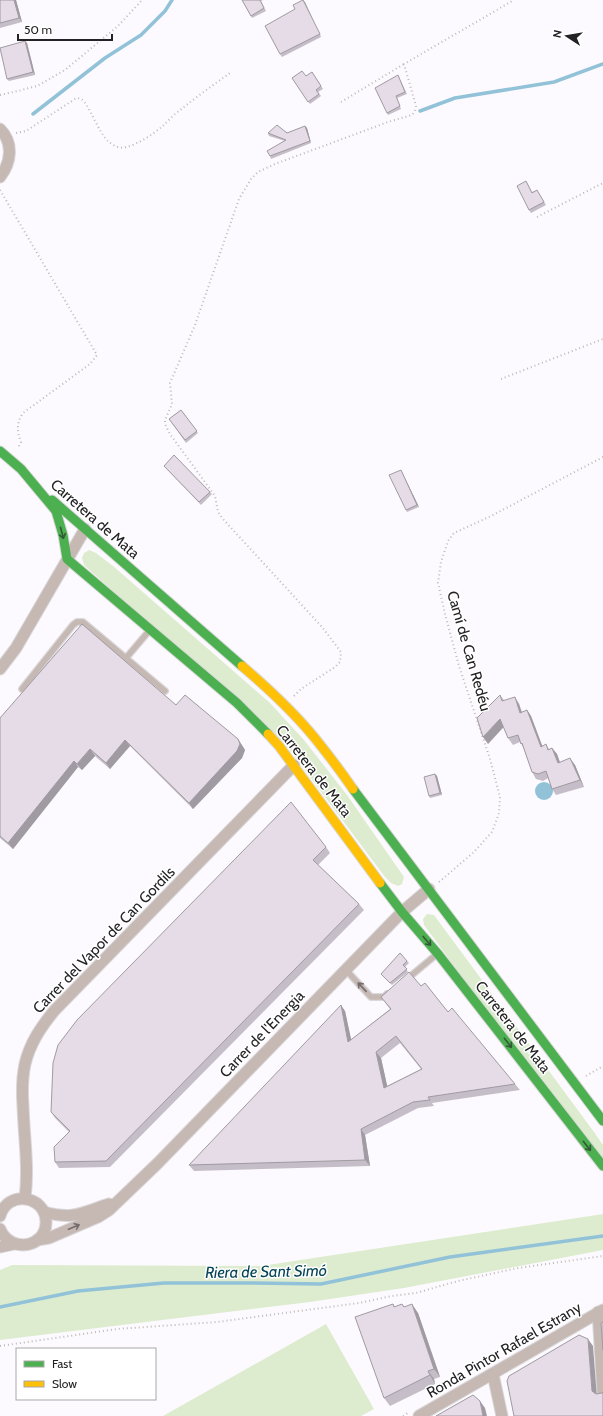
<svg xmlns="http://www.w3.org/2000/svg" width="603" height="1416" viewBox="0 0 603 1416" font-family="Cabin,sans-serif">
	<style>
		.green { fill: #ddeccf }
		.water { fill: #92c2d8 }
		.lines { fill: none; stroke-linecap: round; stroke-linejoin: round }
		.stream { stroke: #92c2d8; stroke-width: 3.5 }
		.lane-casing { stroke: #d9d8da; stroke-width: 8 }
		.street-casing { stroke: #d9d8da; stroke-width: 13 }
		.fast-casing { stroke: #d9d8da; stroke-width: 11 }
		.slow-casing { stroke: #d9d8da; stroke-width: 11 }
		.path { stroke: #c0b9b7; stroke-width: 2; stroke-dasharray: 1 3; stroke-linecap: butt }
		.lane { stroke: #c6b8b3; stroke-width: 5.5 }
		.street { stroke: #c6b8b3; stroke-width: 11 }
		.fast { stroke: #4caf50; stroke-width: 9 }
		.slow { stroke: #ffc107; stroke-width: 9 }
		.wall { fill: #c5bdc7; fill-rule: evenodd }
		.shaded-wall { fill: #a09aa2 }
		.building { fill: #e5dce7; stroke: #a09aa2; fill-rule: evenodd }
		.oneway { stroke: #335a36 }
		.oneway2 { stroke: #746d6c }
		.labels { text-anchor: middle; stroke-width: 3; stroke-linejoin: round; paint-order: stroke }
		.street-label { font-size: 15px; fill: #232224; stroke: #fff }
		.water-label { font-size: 16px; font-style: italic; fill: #034357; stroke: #fff }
	</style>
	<rect width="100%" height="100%" fill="#fcfafe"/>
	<g class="green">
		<path d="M 89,550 L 96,553 L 113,566 L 270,703 L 304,740 L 347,795 L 404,877 L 402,884 L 398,886 L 391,883 L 385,877 L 289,749 L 84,565 L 82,558 L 84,553 Z"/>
		<path d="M 427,914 L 434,915 L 594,1132 L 603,1145 L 603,1160 L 489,1013 L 424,925 L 423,919 Z"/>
		<path d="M 603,1214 L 603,1250 L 404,1288 L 310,1302 L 0,1340 L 0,1270 L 12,1265 L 261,1266 Z"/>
		<path d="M 326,1324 L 374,1409 L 361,1416 L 163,1416 Z"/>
	</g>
	<circle class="water" cx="544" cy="791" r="9"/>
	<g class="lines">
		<g class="stream">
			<path d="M 420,111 L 455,98 L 554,82 L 603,64"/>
			<path d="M 33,114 L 105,58 L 141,35 L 165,11 L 172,0"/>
			<path d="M 0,1307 L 78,1291 L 164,1283 L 248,1283 L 321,1284 L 450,1257 L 603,1236"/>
		</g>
		<g class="lane-casing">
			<g id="lane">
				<path d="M 126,658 L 149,631"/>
				<path d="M 22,689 L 73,625 L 77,622 L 83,622 L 165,691"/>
				<path d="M 345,969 L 371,997 L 384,997 L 387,994"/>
				<path d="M 407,979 L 437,954"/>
			</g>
		</g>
		<g class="street-casing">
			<g id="street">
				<path d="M 0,129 C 14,143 11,163 0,177"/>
				<path d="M 0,669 L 16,648 L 85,529"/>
				<path d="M 25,1198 C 29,1168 24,1137 23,1106 C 22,1092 22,1078 25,1064 C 30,1043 41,1027 54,1011 L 294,765"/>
				<path d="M 44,1212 C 74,1220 81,1213 109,1204"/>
				<path d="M 0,1216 C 7,1190 45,1195 46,1221 C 47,1248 10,1254 0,1229"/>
				<path d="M 37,1240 L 49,1238 L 98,1217 L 109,1210 L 158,1163 L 402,912 L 429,889"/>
				<path d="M 0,1247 L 14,1244"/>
				<path d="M 598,1312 L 603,1394"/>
				<path d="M 493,1374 L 502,1416"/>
				<path d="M 419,1416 L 603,1310"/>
			</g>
		</g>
		<g class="fast-casing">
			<g id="fast">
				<path d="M 0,451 L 21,469 L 56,511 L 63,535 L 67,559 L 237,703 L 268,734"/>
				<path d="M 52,500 L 242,666"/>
				<path d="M 353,789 L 603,1121"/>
				<path d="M 380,883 L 402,912 L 438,954 L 603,1166"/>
			</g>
		</g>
		<g class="slow-casing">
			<g id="slow">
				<path d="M 242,666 C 269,689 296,714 318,742 C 330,757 342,773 353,789"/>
				<path d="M 268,734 L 279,746 L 380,883"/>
			</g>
		</g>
		<g class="path">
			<path d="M 0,95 L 18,91 L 37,86 L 65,70 L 118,26 L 142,0"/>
			<path d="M 341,102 L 404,64"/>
			<path d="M 16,133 L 26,131 L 75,99 C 77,98 79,98 81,99 C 89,103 98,133 109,142 C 114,146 120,149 126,147 C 139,144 153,134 163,126 C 168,121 173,115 179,111 C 195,98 213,85 230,73"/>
			<path d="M 0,190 L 97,355 L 90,364 L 23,413 C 16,424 17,431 21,442 L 18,448"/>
			<path d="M 537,217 L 603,183"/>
			<path d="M 501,379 L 603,339"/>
			<path d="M 294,696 L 301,689 L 335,667 L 340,662 L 341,652 L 322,627 L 223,519 L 218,512 L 215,496 L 170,434 L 165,424 L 165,420 L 172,404 L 170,383 L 195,325 L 239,199 L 251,179 L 258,172 L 275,164 L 388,122 L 412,115 L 415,111 L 416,106 L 404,64 L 514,0"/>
			<path d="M 439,882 L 474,852 L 492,832 L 499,813 L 500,797 L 490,759 L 459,666 L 445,614 L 438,583 L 441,562 L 448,541 L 454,533 L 491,516 L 603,457"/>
			<path d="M 586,1076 L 603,1066"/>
			<path d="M 0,1346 L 117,1329 L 217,1322 L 359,1303 L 392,1296 L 416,1293 L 458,1281 L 518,1268 L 603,1256"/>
			<path d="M 403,1416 L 408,1413"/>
		</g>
		<use href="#lane" class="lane"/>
		<use href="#street" class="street"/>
		<use href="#fast" class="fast"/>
		<use href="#slow" class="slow"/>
	</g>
	<g class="wall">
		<path d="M 0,0 L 16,0 L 22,22 L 0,28 Z"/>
		<path d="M 242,0 L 263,0 L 261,1 L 266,11 L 252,18 Z"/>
		<path d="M 303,0 L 321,37 L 282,57 L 280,54 L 295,9 Z"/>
		<path d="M 25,41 L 27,43 L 35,75 L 9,81 L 7,79 Z"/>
		<path d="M 312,72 L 323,89 L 318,92 L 321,96 L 310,104 L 292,78 L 306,76 Z"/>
		<path d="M 398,75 L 407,94 L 397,98 L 401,109 L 388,115 L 387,113 Z"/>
		<path d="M 305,126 L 307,128 L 311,143 L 271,159 L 270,156 L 285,141 L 269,136 L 268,133 L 287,133 Z"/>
		<path d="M 526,181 L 532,192 L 537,190 L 546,205 L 531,213 L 529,210 Z"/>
		<path d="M 181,410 L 198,433 L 186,443 L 169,419 Z"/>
		<path d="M 164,466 L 210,492 L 212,494 L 201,505 Z"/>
		<path d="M 401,470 L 419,507 L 407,512 L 406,510 Z"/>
		<path d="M 500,695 L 504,700 L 519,704 L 522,712 L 527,710 L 531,716 L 542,746 L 546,744 L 549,749 L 552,748 L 557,754 L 560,762 L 575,765 L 584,787 L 556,795 L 552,789 L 548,778 L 543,781 L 536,779 L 532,772 L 523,747 L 520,742 L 513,745 L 508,738 L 504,727 L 488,744 Z"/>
		<path d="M 176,705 L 238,739 L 245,750 L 242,758 L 193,809 L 130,746 L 110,769 L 95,756 L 82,770 L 78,767 L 13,849 L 0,838 L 0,718 Z"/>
		<path d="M 435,774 L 437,776 L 442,795 L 430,798 L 429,796 Z"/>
		<path d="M 326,847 L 330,853 L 318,865 L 359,904 L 364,910 L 110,1167 L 59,1168 L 55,1162 L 69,1132 L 55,1118 L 51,1112 Z"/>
		<path d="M 407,961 L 409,963 L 405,967 L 408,972 L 392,985 L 381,974 Z"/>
		<path d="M 421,986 L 448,1012 L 515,1084 L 520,1090 L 432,1103 L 434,1106 L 418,1108 L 365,1135 L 370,1166 L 194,1171 L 189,1165 L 345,1011 L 351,1040 L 390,1009 L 381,997 ZM 400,1043 L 421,1069 L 387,1086 L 381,1058 Z"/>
		<path d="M 393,1304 L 395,1307 L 402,1304 L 404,1307 L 418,1313 L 440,1377 L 434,1379 L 435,1384 L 390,1406 L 384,1398 Z"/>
	</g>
	<g class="shaded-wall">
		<path d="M 14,0 L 16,0 L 22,22 L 19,18 Z"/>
		<path d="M 303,0 L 305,2 L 321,37 L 320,34 Z"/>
		<path d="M 25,41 L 27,43 L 35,75 L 33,72 Z"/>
		<path d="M 305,126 L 307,128 L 311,143 L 310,141 Z"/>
		<path d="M 401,470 L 402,472 L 419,507 L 417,505 Z"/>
		<path d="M 515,697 L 519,704 L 524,720 L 520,713 Z"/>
		<path d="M 527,710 L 531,716 L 545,753 L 541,747 Z"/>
		<path d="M 500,719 L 505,725 L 488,744 L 483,737 Z"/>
		<path d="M 238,739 L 245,750 L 242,758 L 193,809 L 189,803 Z"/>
		<path d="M 125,740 L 130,746 L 110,769 L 106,763 Z"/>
		<path d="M 552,748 L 557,754 L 562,769 L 558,763 Z"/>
		<path d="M 90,749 L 95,756 L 82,770 L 77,764 Z"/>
		<path d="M 570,758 L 575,765 L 584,787 L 580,780 Z"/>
		<path d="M 74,761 L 78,767 L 13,849 L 8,843 Z"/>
		<path d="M 435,774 L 437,776 L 442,795 L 440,793 Z"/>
		<path d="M 341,1005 L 345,1011 L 353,1048 L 348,1042 Z"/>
		<path d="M 376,1052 L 381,1058 L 389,1094 L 384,1088 Z"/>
		<path d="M 361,1129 L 365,1135 L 370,1166 L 365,1160 Z"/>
		<path d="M 412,1304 L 418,1313 L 440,1377 L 434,1369 Z"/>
		<path d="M 588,1339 L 593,1346 L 597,1398 L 592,1391 Z"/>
		<path d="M 428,1371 L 434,1379 L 435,1384 L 430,1375 Z"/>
		<path d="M 480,1401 L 485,1408 L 487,1416 L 483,1416 Z"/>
	</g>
	<g class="building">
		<path d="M 0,0 L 14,0 L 19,18 L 0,23 Z"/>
		<path d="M 242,0 L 260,0 L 264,8 L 251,16 Z"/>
		<path d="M 303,0 L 320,34 L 280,54 L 265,26 L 295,9 L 293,5 Z"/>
		<path d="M 25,41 L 33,72 L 7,79 L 0,48 Z"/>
		<path d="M 302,71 L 306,76 L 312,72 L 321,86 L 316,90 L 319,94 L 308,102 L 292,78 Z"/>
		<path d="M 398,75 L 405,92 L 396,96 L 400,106 L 387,113 L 375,88 Z"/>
		<path d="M 277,125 L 287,133 L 305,126 L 310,141 L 270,156 L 267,151 L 286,140 L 268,133 Z"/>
		<path d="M 526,181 L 532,193 L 537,190 L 544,202 L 529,210 L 517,186 Z"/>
		<path d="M 181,410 L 197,431 L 185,440 L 169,419 Z"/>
		<path d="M 174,455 L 210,492 L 199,502 L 164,466 Z"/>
		<path d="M 401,470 L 417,505 L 406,510 L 389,475 Z"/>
		<path d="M 82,624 L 176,705 L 185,695 L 238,739 L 240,744 L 237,751 L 189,803 L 125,740 L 106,763 L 90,749 L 77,764 L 74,761 L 8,843 L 0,836 L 0,718 Z"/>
		<path d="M 500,695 L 502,701 L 515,697 L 520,713 L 527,710 L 541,747 L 546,744 L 548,750 L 552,748 L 558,763 L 570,758 L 580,780 L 552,789 L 546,771 L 538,774 L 532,772 L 522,743 L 521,744 L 518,735 L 508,738 L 500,719 L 483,737 L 477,718 Z"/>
		<path d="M 435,774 L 440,793 L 429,796 L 424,777 Z"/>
		<path d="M 291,802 L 326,847 L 313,860 L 359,904 L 106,1161 L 55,1162 L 54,1147 L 70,1131 L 51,1112 L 53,1063 L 58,1045 L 77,1020 Z"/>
		<path d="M 400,953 L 407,961 L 403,965 L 407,969 L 390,983 L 381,974 Z"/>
		<path d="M 409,972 L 421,986 L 425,983 L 448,1012 L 452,1008 L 515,1084 L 428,1097 L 430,1100 L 413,1102 L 361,1129 L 365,1160 L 189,1165 L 341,1005 L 348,1042 L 391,1009 L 381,997 ZM 396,1036 L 422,1069 L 384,1088 L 376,1052 Z"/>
		<path d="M 393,1304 L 394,1307 L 402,1304 L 404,1307 L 412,1304 L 434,1369 L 428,1371 L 430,1375 L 384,1398 L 355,1317 Z"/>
		<path d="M 603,1322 L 603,1350 L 601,1323 Z"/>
		<path d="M 579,1335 L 588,1339 L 592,1391 L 596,1394 L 602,1393 L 603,1392 L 603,1416 L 514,1416 L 507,1381 L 509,1376 Z"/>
		<path d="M 473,1395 L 480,1401 L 483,1416 L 436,1416 Z"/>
	</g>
	<defs><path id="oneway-shaft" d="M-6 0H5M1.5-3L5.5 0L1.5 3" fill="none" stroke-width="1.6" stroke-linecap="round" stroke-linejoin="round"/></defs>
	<g class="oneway">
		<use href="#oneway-shaft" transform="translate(62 533) rotate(75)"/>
		<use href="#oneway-shaft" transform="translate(427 941) rotate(50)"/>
		<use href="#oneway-shaft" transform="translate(508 1043) rotate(52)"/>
		<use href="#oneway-shaft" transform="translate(587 1146) rotate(52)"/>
	</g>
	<g class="oneway2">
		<use href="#oneway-shaft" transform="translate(362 987) rotate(-133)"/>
		<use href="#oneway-shaft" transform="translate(74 1227) rotate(-23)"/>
	</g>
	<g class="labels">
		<g class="street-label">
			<text transform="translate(95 519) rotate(41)" y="5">Carretera de Mata</text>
			<text transform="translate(469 651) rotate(74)" y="5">Camí de Can Redéu</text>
			<text transform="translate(314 771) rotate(52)" y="5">Carretera de Mata</text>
			<text transform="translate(104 940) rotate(-46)" y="5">Carrer del Vapor de Can Gordils</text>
			<text transform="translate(513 1027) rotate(52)" y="5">Carretera de Mata</text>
			<text transform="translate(262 1034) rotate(-46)" y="5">Carrer de l'Energia</text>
			<text transform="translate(504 1350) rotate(-30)" y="5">Ronda Pintor Rafael Estrany</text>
		</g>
		<g class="water-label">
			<text transform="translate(266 1271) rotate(-1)" y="6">Riera de Sant Simó</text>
		</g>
	</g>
	<rect x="16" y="1348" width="140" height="52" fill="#ffffff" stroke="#a7a7a7"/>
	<rect x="24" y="1361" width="20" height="6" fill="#4caf50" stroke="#a7a7a7"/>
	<text x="52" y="1368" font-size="12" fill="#232224">Fast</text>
	<rect x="24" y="1381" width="20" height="6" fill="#ffc107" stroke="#a7a7a7"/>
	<text x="52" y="1388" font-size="12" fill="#232224">Slow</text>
	<g transform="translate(567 36) rotate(282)" stroke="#ffffff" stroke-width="3" paint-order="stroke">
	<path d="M0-3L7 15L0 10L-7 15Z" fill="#232224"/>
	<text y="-6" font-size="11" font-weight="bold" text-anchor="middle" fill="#232224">N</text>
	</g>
	<path d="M18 34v6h94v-6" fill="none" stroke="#232224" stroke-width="2"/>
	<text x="24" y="34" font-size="12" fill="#232224" stroke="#ffffff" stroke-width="3" paint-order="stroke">50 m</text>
</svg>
